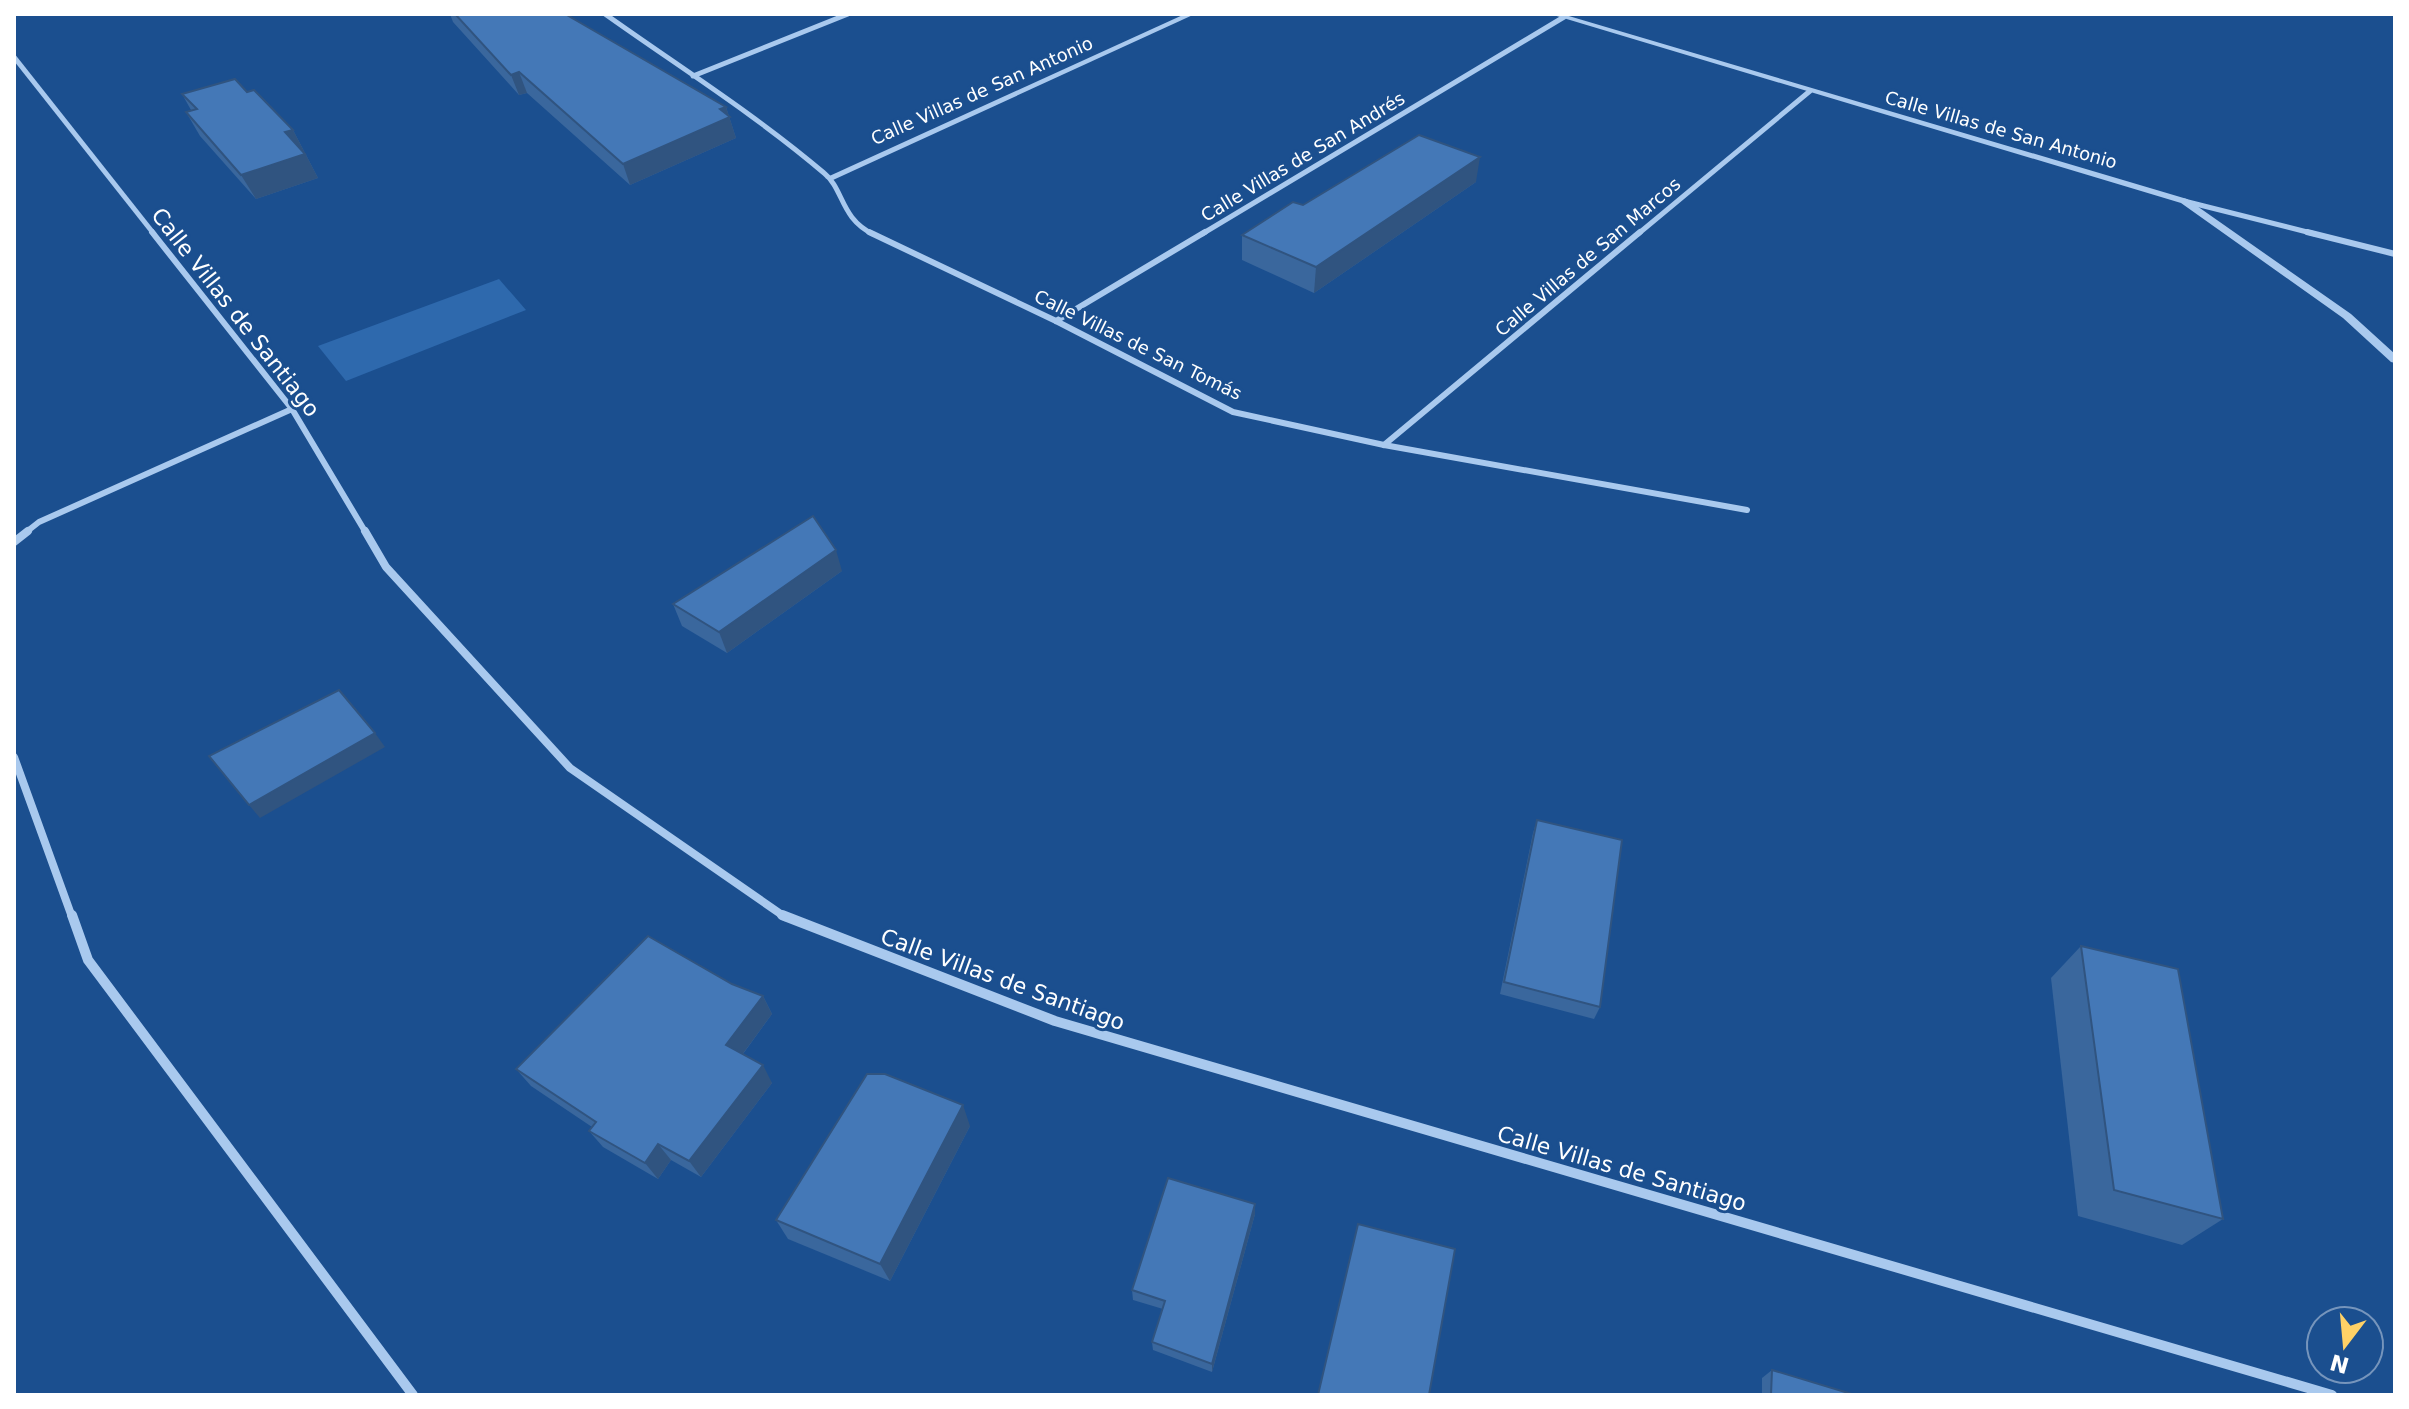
<svg xmlns="http://www.w3.org/2000/svg" width="2409" height="1409" viewBox="0 0 2409 1409" font-family="'DejaVu Sans',sans-serif">
	<style>
		.green { fill: #2e69ad }
		.lines { fill: none; stroke-linecap: round; stroke-linejoin: round }
		.minor-far3 { stroke: #a9c9ee; stroke-width: 5 }
		.minor-far2 { stroke: #a9c9ee; stroke-width: 6 }
		.minor-far1 { stroke: #a9c9ee; stroke-width: 8 }
		.minor { stroke: #a9c9ee; stroke-width: 10 }
		.tertiary { fill: #a9c9ee; fill-rule: evenodd }
		.wall { fill: #3a679d }
		.shaded-wall { fill: #305480 }
		.building { fill: #4478b7; stroke: #305480; stroke-width: 2 }
		.labels { text-anchor: middle; stroke-width: 6; stroke-linejoin: round; paint-order: stroke }
		.far-street-label { font-size: 18px; fill: #fff; stroke: #1b4f8f }
		.street-label { font-size: 22px; fill: #fff; stroke: #1b4f8f }
	</style>
	<rect width="100%" height="100%" fill="#1b4f8f"/>
	<path class="green" d="M 499,279 L 526,310 L 346,381 L 318,346 Z"/>
	<g class="lines">
		<g class="minor-far3">
			<path d="M 605,14 C 678,66 756,115 824,173 C 844,189 840,218 873,234"/>
			<path d="M 14,57 L 154,234"/>
			<path d="M 693,76 L 848,14"/>
			<path d="M 2184,201 L 2315,234"/>
			<path d="M 1202,234 L 1564,17"/>
			<path d="M 1638,234 L 1810,91"/>
		</g>
		<g class="minor-far2">
			<path d="M 152,232 L 292,409 L 366,533"/>
			<path d="M 869,232 L 1056,321 L 1233,412 L 1384,445 L 1747,510"/>
			<path d="M 2307,232 L 2395,254"/>
			<path d="M 1056,321 L 1205,232"/>
			<path d="M 1384,445 L 1640,232"/>
			<path d="M 25,533 L 39,522 L 292,409"/>
		</g>
		<g class="minor-far1">
			<path d="M 365,531 L 386,567 L 570,768 L 785,917"/>
			<path d="M 14,542 L 28,531"/>
			<path d="M 14,757 L 72,917"/>
		</g>
		<g class="minor">
			<path d="M 72,915 L 88,960 L 413,1395"/>
			<path d="M 782,915 L 1055,1021 L 2332,1395"/>
		</g>
		<g class="tertiary">
			<path d="M 1185,14 L 1195,14 L 833,180 L 825,178 Z"/>
			<path d="M 1550,14 L 1562,14 L 2187,199 L 2351,314 L 2395,354 L 2395,363 L 2391,362 L 2343,318 L 2181,203 Z"/>
		</g>
	</g>
	<g class="wall">
		<path d="M 450,14 L 565,14 L 726,107 L 736,138 L 630,185 L 527,93 L 519,95 L 453,22 Z"/>
		<path d="M 247,92 L 293,130 L 318,178 L 256,199 L 200,136 L 186,112 L 191,110 L 182,94 Z"/>
		<path d="M 1476,182 L 1314,293 L 1242,260 L 1242,235 L 1303,205 Z"/>
		<path d="M 842,571 L 727,653 L 682,626 L 673,604 Z"/>
		<path d="M 1537,820 L 1600,1007 L 1594,1019 L 1500,994 L 1533,833 Z"/>
		<path d="M 2081,946 L 2223,1219 L 2182,1245 L 2078,1216 L 2051,978 Z"/>
		<path d="M 732,984 L 763,996 L 772,1014 L 743,1054 L 772,1083 L 701,1177 L 671,1160 L 658,1179 L 603,1147 L 589,1131 L 592,1127 L 531,1086 L 516,1069 Z"/>
		<path d="M 970,1126 L 890,1281 L 788,1239 L 776,1220 Z"/>
		<path d="M 1255,1214 L 1212,1372 L 1153,1350 L 1152,1342 L 1163,1309 L 1133,1300 L 1132,1290 Z"/>
		<path d="M 1772,1370 L 1855,1395 L 1762,1395 L 1762,1378 Z"/>
	</g>
	<g class="shaded-wall">
		<path d="M 519,72 L 527,93 L 519,95 L 511,75 Z"/>
		<path d="M 726,107 L 736,138 L 630,185 L 623,164 Z"/>
		<path d="M 293,130 L 318,178 L 256,199 L 241,175 L 285,132 Z"/>
		<path d="M 1480,157 L 1476,182 L 1314,293 L 1316,267 Z"/>
		<path d="M 836,550 L 842,571 L 727,653 L 719,632 Z"/>
		<path d="M 375,733 L 385,747 L 260,818 L 249,805 Z"/>
		<path d="M 763,996 L 772,1014 L 736,1063 L 726,1045 Z"/>
		<path d="M 763,1065 L 772,1083 L 701,1177 L 689,1161 Z"/>
		<path d="M 963,1105 L 970,1126 L 890,1281 L 880,1264 Z"/>
		<path d="M 658,1144 L 671,1160 L 658,1179 L 645,1163 Z"/>
		<path d="M 1255,1204 L 1255,1214 L 1212,1372 L 1212,1364 Z"/>
	</g>
	<g class="building">
		<path d="M 455,14 L 565,14 L 726,107 L 720,109 L 730,117 L 623,164 L 519,72 L 511,75 Z"/>
		<path d="M 235,79 L 247,92 L 254,90 L 293,130 L 285,132 L 305,154 L 241,175 L 186,112 L 197,109 L 182,94 Z"/>
		<path d="M 1419,135 L 1480,157 L 1316,267 L 1242,235 L 1293,202 L 1303,205 Z"/>
		<path d="M 813,516 L 836,550 L 719,632 L 673,604 Z"/>
		<path d="M 339,690 L 375,733 L 249,805 L 209,756 Z"/>
		<path d="M 1537,820 L 1622,840 L 1600,1007 L 1504,982 Z"/>
		<path d="M 648,936 L 732,984 L 763,996 L 726,1045 L 763,1065 L 689,1161 L 658,1144 L 645,1163 L 589,1131 L 596,1122 L 516,1069 Z"/>
		<path d="M 2081,946 L 2178,969 L 2223,1219 L 2114,1190 Z"/>
		<path d="M 867,1074 L 885,1074 L 963,1105 L 880,1264 L 776,1220 Z"/>
		<path d="M 1168,1178 L 1255,1204 L 1212,1364 L 1152,1342 L 1165,1301 L 1132,1290 Z"/>
		<path d="M 1358,1224 L 1455,1249 L 1429,1395 L 1318,1395 Z"/>
		<path d="M 1772,1370 L 1855,1395 L 1771,1395 Z"/>
	</g>
	<g class="labels">
		<g class="far-street-label">
			<text transform="translate(982 91) rotate(-24)" y="6">Calle Villas de San Antonio</text>
			<text transform="translate(2001 130) rotate(16)" y="6">Calle Villas de San Antonio</text>
			<text transform="translate(1303 157) rotate(-31)" y="6">Calle Villas de San Andrés</text>
			<text transform="translate(1588 257) rotate(-40)" y="6">Calle Villas de San Marcos</text>
			<text transform="translate(1138 345) rotate(26)" y="6">Calle Villas de San Tomás</text>
		</g>
		<g class="street-label">
			<text transform="translate(236 312) rotate(52)" y="8">Calle Villas de Santiago</text>
			<text transform="translate(1003 979) rotate(20)" y="8">Calle Villas de Santiago</text>
			<text transform="translate(1622 1168) rotate(16)" y="8">Calle Villas de Santiago</text>
		</g>
	</g>
	<rect width="2409" height="1409" fill="none" stroke="#ffffff" stroke-width="32"/>
	<g transform="translate(2345 1345) rotate(196)"><circle r="38" fill="#1b4f8f" stroke="#7695bc" stroke-width="2"/>
	<path d="M0-6L14 30L0 20L-14 30Z" fill="#ffd166"/>
	<text y="-12" font-size="22" font-weight="bold" text-anchor="middle" fill="#ffffff">N</text>
	</g>
</svg>
